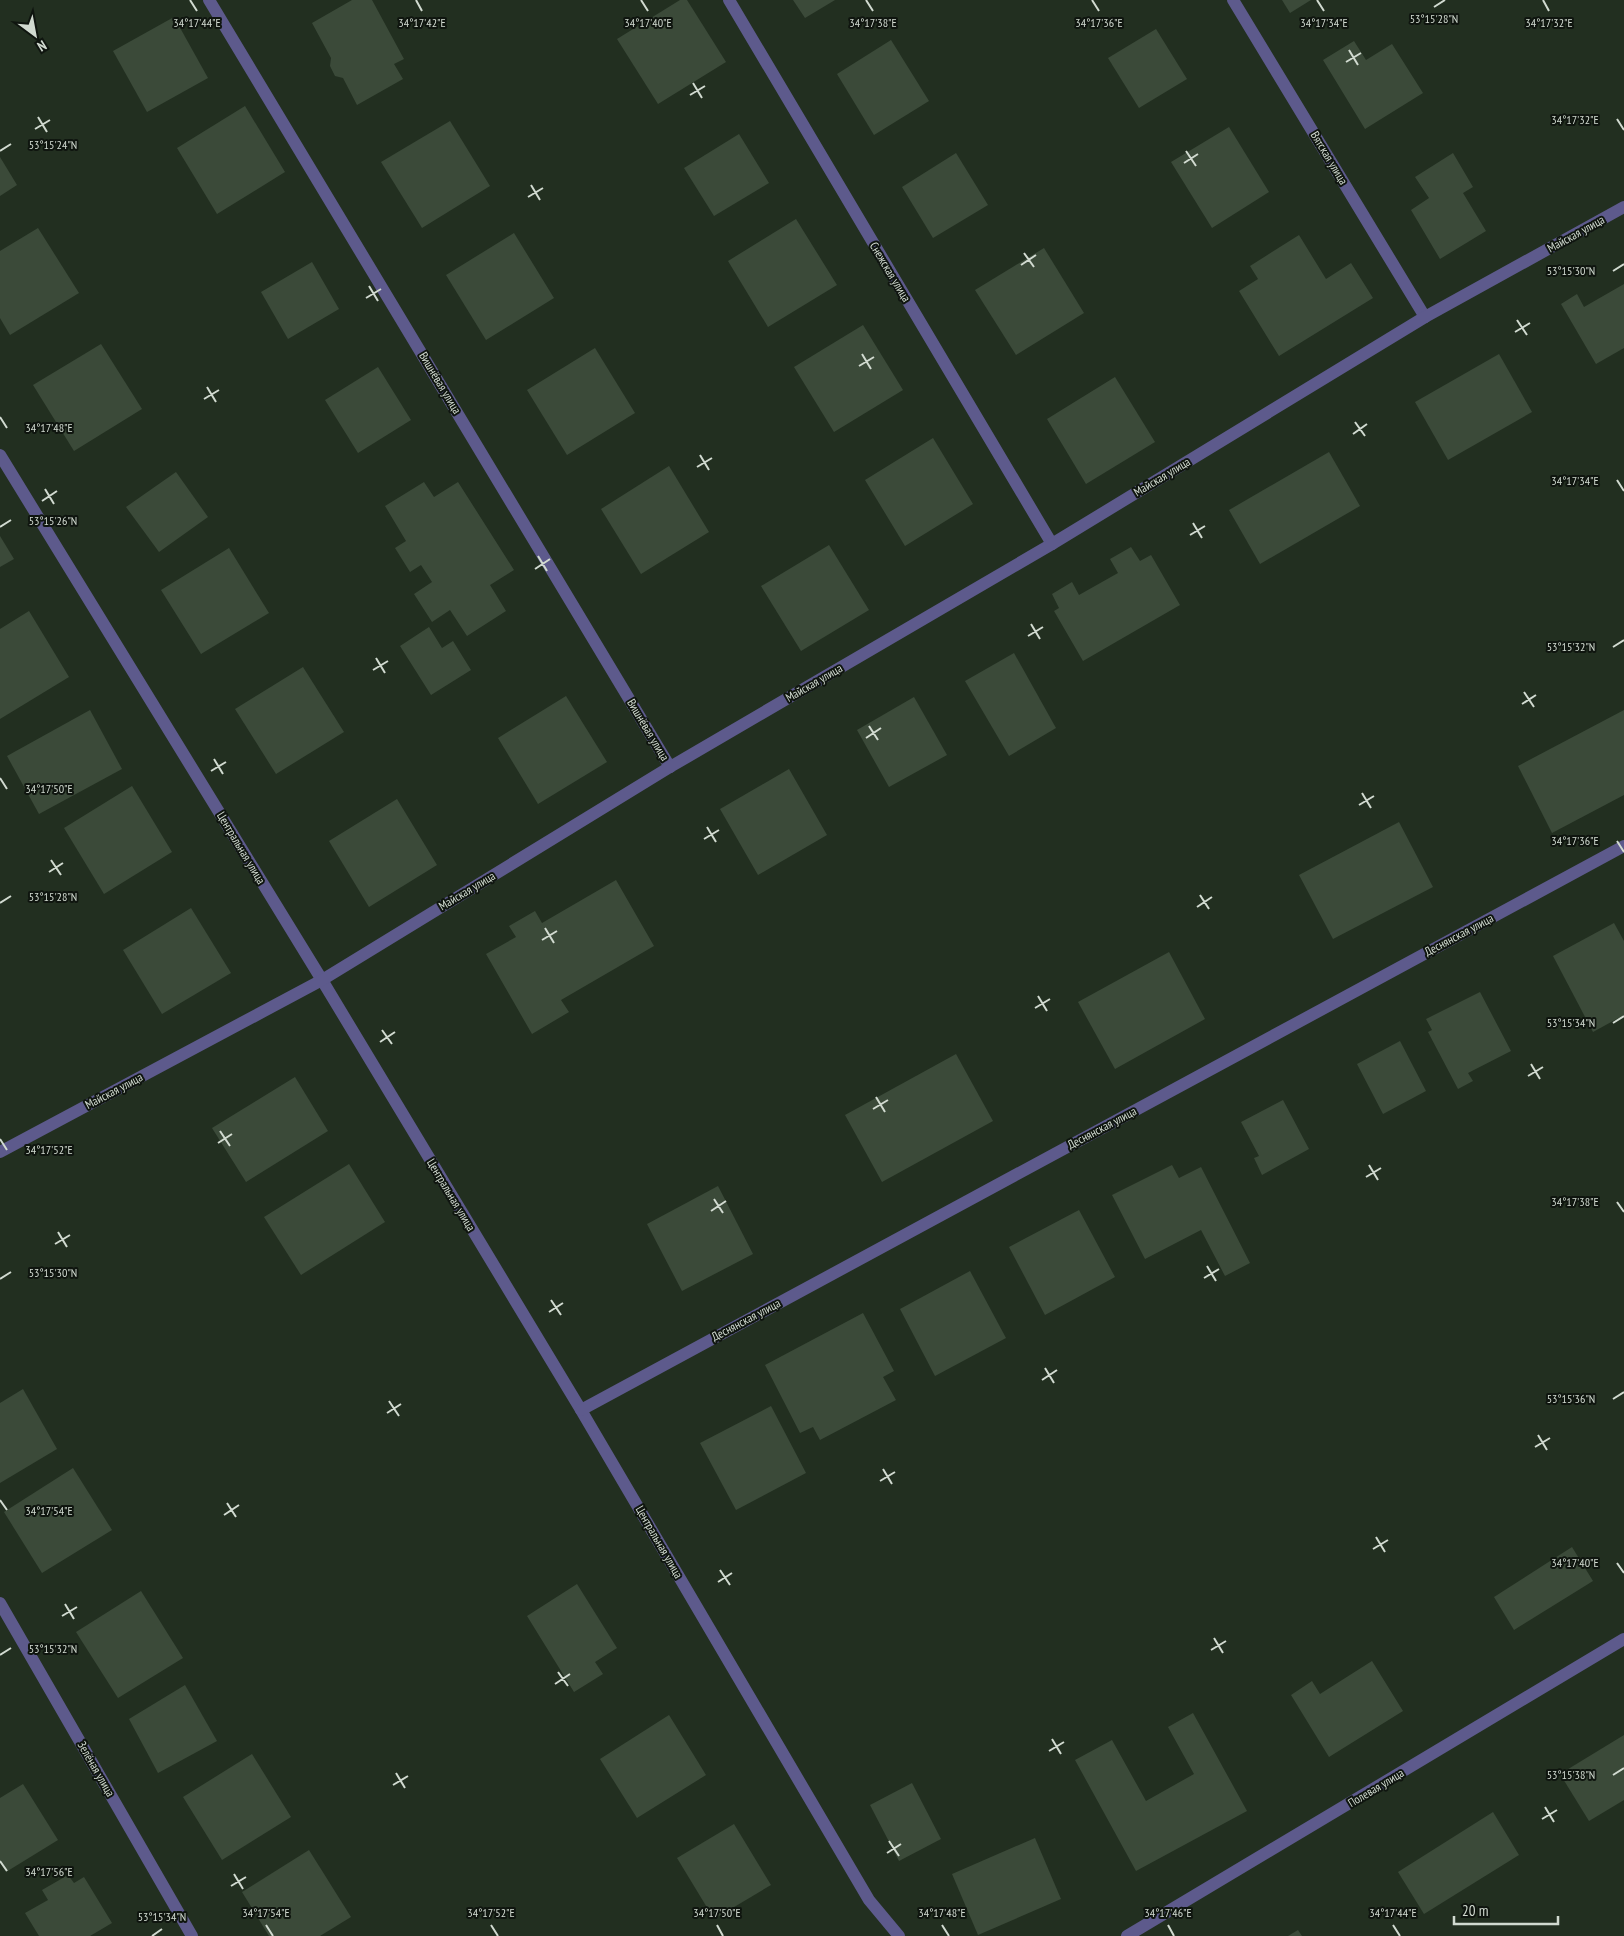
<svg xmlns="http://www.w3.org/2000/svg" width="1624" height="1936" viewBox="0 0 1624 1936" font-family="'PT Sans Narrow',sans-serif">
	<style>
		.building { fill: #3b4a39 }
		.lines { fill: none; stroke-linecap: round; stroke-linejoin: round }
		.minor { stroke: #5d5a8c; stroke-width: 12 }
		.ticks { fill: none; stroke: #d1dad0; stroke-width: 2 }
		.labels { text-anchor: middle; stroke-width: 4; stroke-linejoin: round; paint-order: stroke }
		.street-label { font-size: 12px; fill: #d1dad0; stroke: #0f150f }
		.ticks-label { font-size: 12px; text-anchor: middle; fill: #d1dad0; stroke: #0f150f; stroke-width: 4; stroke-linejoin: round; paint-order: stroke }
	</style>
	<rect width="100%" height="100%" fill="#222f20"/>
	<g class="building">
		<path d="M 352,0 L 372,0 L 404,59 L 394,64 L 403,79 L 357,105 L 343,78 L 335,76 L 330,66 L 331,58 L 312,23 Z"/>
		<path d="M 680,0 L 687,0 L 726,62 L 658,104 L 617,39 Z"/>
		<path d="M 793,0 L 835,0 L 805,18 Z"/>
		<path d="M 1282,0 L 1311,0 L 1290,13 Z"/>
		<path d="M 174,17 L 208,78 L 147,112 L 113,51 Z"/>
		<path d="M 1156,29 L 1187,79 L 1139,108 L 1108,58 Z"/>
		<path d="M 891,40 L 929,101 L 874,135 L 837,74 Z"/>
		<path d="M 1354,41 L 1366,60 L 1392,44 L 1423,93 L 1365,129 L 1323,60 Z"/>
		<path d="M 245,106 L 285,172 L 217,214 L 177,148 Z"/>
		<path d="M 450,121 L 490,186 L 422,228 L 381,162 Z"/>
		<path d="M 1229,127 L 1269,192 L 1212,228 L 1171,162 Z"/>
		<path d="M 739,134 L 769,183 L 714,216 L 684,168 Z"/>
		<path d="M 956,153 L 988,205 L 933,238 L 902,187 Z"/>
		<path d="M 1453,153 L 1473,187 L 1463,193 L 1486,231 L 1440,259 L 1411,210 L 1429,198 L 1415,177 Z"/>
		<path d="M 0,157 L 17,185 L 0,196 Z"/>
		<path d="M 796,219 L 837,285 L 768,327 L 728,261 Z"/>
		<path d="M 38,228 L 79,293 L 10,335 L 0,318 L 0,251 Z"/>
		<path d="M 514,233 L 554,298 L 486,340 L 446,275 Z"/>
		<path d="M 1299,235 L 1326,279 L 1351,263 L 1373,298 L 1279,356 L 1239,291 L 1258,279 L 1250,266 Z"/>
		<path d="M 1044,248 L 1084,313 L 1016,355 L 975,290 Z"/>
		<path d="M 312,262 L 339,309 L 288,339 L 261,292 Z"/>
		<path d="M 1624,284 L 1624,348 L 1596,364 L 1561,304 L 1577,294 L 1584,307 Z"/>
		<path d="M 863,325 L 903,390 L 834,432 L 794,367 Z"/>
		<path d="M 101,344 L 142,409 L 74,451 L 33,385 Z"/>
		<path d="M 595,348 L 635,413 L 567,455 L 527,390 Z"/>
		<path d="M 1499,354 L 1532,412 L 1448,460 L 1415,402 Z"/>
		<path d="M 378,367 L 411,420 L 358,453 L 325,400 Z"/>
		<path d="M 1115,377 L 1155,442 L 1086,484 L 1047,419 Z"/>
		<path d="M 933,438 L 973,504 L 905,546 L 865,480 Z"/>
		<path d="M 1329,452 L 1360,506 L 1260,564 L 1229,510 Z"/>
		<path d="M 669,466 L 709,532 L 641,574 L 601,509 Z"/>
		<path d="M 176,472 L 208,517 L 159,552 L 126,507 Z"/>
		<path d="M 424,482 L 434,497 L 458,482 L 514,570 L 490,585 L 506,611 L 467,636 L 450,610 L 432,622 L 414,594 L 432,582 L 421,565 L 410,572 L 395,548 L 406,541 L 385,506 Z"/>
		<path d="M 0,536 L 14,559 L 0,567 Z"/>
		<path d="M 829,545 L 869,610 L 801,651 L 761,586 Z"/>
		<path d="M 1131,547 L 1140,561 L 1151,555 L 1180,605 L 1083,661 L 1054,611 L 1059,608 L 1052,594 L 1072,582 L 1079,595 L 1118,573 L 1110,559 Z"/>
		<path d="M 229,548 L 269,613 L 201,654 L 161,590 Z"/>
		<path d="M 29,611 L 69,677 L 0,719 L 0,629 Z"/>
		<path d="M 429,627 L 442,648 L 453,641 L 471,670 L 431,695 L 400,646 Z"/>
		<path d="M 1014,653 L 1056,728 L 1009,756 L 965,681 Z"/>
		<path d="M 303,667 L 344,732 L 276,774 L 235,709 Z"/>
		<path d="M 566,696 L 607,762 L 538,804 L 498,738 Z"/>
		<path d="M 914,697 L 947,755 L 889,787 L 857,730 Z"/>
		<path d="M 90,710 L 122,769 L 39,814 L 7,756 Z"/>
		<path d="M 1624,710 L 1624,795 L 1552,833 L 1518,766 Z"/>
		<path d="M 789,769 L 827,835 L 758,875 L 720,809 Z"/>
		<path d="M 132,786 L 172,852 L 104,894 L 64,828 Z"/>
		<path d="M 397,799 L 437,865 L 369,907 L 329,841 Z"/>
		<path d="M 1399,822 L 1433,887 L 1333,939 L 1299,875 Z"/>
		<path d="M 616,880 L 654,946 L 561,1000 L 569,1012 L 532,1034 L 486,954 L 516,937 L 509,926 L 535,911 L 542,923 Z"/>
		<path d="M 191,908 L 231,973 L 162,1014 L 123,950 Z"/>
		<path d="M 1614,923 L 1624,941 L 1624,1015 L 1593,1032 L 1553,956 Z"/>
		<path d="M 1169,952 L 1205,1019 L 1115,1069 L 1078,1002 Z"/>
		<path d="M 1480,992 L 1511,1051 L 1468,1073 L 1473,1081 L 1458,1089 L 1428,1032 L 1432,1030 L 1426,1019 Z"/>
		<path d="M 1400,1041 L 1426,1091 L 1383,1114 L 1357,1064 Z"/>
		<path d="M 956,1054 L 993,1121 L 882,1182 L 845,1115 Z"/>
		<path d="M 295,1077 L 328,1131 L 246,1182 L 212,1128 Z"/>
		<path d="M 1283,1100 L 1309,1149 L 1262,1175 L 1254,1158 L 1259,1156 L 1241,1122 Z"/>
		<path d="M 349,1164 L 385,1222 L 301,1275 L 264,1217 Z"/>
		<path d="M 1172,1165 L 1179,1178 L 1201,1167 L 1250,1263 L 1225,1276 L 1201,1230 L 1145,1259 L 1112,1195 Z"/>
		<path d="M 718,1186 L 753,1254 L 682,1291 L 647,1224 Z"/>
		<path d="M 1079,1210 L 1115,1277 L 1045,1315 L 1009,1247 Z"/>
		<path d="M 970,1271 L 1006,1338 L 935,1376 L 900,1309 Z"/>
		<path d="M 863,1313 L 894,1371 L 883,1377 L 896,1400 L 820,1440 L 813,1427 L 800,1433 L 765,1365 Z"/>
		<path d="M 23,1389 L 57,1449 L 0,1483 L 0,1403 Z"/>
		<path d="M 771,1406 L 806,1473 L 736,1510 L 700,1443 Z"/>
		<path d="M 73,1468 L 112,1530 L 42,1573 L 4,1512 Z"/>
		<path d="M 1572,1547 L 1593,1581 L 1514,1630 L 1494,1597 Z"/>
		<path d="M 577,1584 L 617,1648 L 595,1662 L 603,1674 L 574,1692 L 527,1616 Z"/>
		<path d="M 141,1591 L 183,1658 L 118,1698 L 76,1632 Z"/>
		<path d="M 1372,1661 L 1403,1711 L 1329,1757 L 1291,1695 L 1312,1681 L 1320,1694 Z"/>
		<path d="M 185,1685 L 217,1741 L 158,1773 L 129,1719 Z"/>
		<path d="M 1193,1713 L 1247,1811 L 1136,1871 L 1075,1760 L 1112,1740 L 1146,1801 L 1194,1774 L 1168,1727 Z"/>
		<path d="M 669,1715 L 706,1775 L 637,1818 L 600,1759 Z"/>
		<path d="M 1624,1735 L 1624,1800 L 1589,1821 L 1560,1774 Z"/>
		<path d="M 252,1754 L 291,1817 L 222,1860 L 183,1797 Z"/>
		<path d="M 912,1783 L 941,1839 L 899,1861 L 870,1805 Z"/>
		<path d="M 23,1784 L 58,1840 L 6,1872 L 0,1862 L 0,1798 Z"/>
		<path d="M 1493,1812 L 1519,1855 L 1424,1914 L 1398,1872 Z"/>
		<path d="M 734,1824 L 771,1885 L 714,1919 L 677,1858 Z"/>
		<path d="M 1035,1838 L 1061,1899 L 978,1935 L 952,1874 Z"/>
		<path d="M 309,1850 L 351,1917 L 320,1936 L 269,1936 L 242,1892 Z"/>
		<path d="M 68,1875 L 74,1883 L 84,1877 L 112,1923 L 90,1936 L 39,1936 L 25,1913 L 48,1900 L 42,1890 Z"/>
		<path d="M 1298,1930 L 1302,1936 L 1288,1936 Z"/>
	</g>
	<g class="lines">
		<g class="minor">
			<path d="M 209,0 L 670,767"/>
			<path d="M 729,0 L 1052,544"/>
			<path d="M 1233,0 L 1425,317"/>
			<path d="M 0,455 L 322,980 L 581,1410 L 869,1900 L 899,1936"/>
			<path d="M 0,1152 L 322,980 L 670,767 L 1052,544 L 1425,317 L 1624,207"/>
			<path d="M 581,1410 L 1624,846"/>
			<path d="M 0,1603 L 192,1936"/>
			<path d="M 1127,1936 L 1624,1639"/>
		</g>
	</g>
	<path class="ticks" d="M 190,0 L 197,11M 416,0 L 422,11M 641,0 L 648,11M 866,0 L 873,11M 1092,0 L 1099,11M 1317,0 L 1324,11M 1543,0 L 1549,11M 1434,7 L 1445,0M 1349,50 L 1358,65M 1346,62 L 1361,53M 693,83 L 702,98M 690,95 L 705,86M 38,117 L 47,132M 1617,119 L 1624,130M 35,129 L 50,120M 0,151 L 11,144M 1186,151 L 1196,166M 1184,163 L 1198,154M 531,185 L 540,200M 528,197 L 543,188M 1024,253 L 1034,267M 1021,265 L 1036,255M 1613,271 L 1624,264M 369,286 L 378,301M 366,298 L 381,289M 1517,320 L 1527,335M 1515,332 L 1530,323M 862,354 L 871,369M 859,366 L 874,357M 207,387 L 216,402M 204,399 L 219,390M 0,417 L 7,428M 1355,422 L 1365,436M 1353,434 L 1367,424M 700,455 L 709,470M 697,467 L 712,458M 1617,480 L 1624,491M 45,489 L 54,504M 42,501 L 57,491M 1193,523 L 1202,538M 0,527 L 11,520M 1190,535 L 1205,526M 538,556 L 547,571M 535,569 L 550,559M 1031,624 L 1040,639M 1028,636 L 1043,627M 1613,647 L 1624,640M 376,658 L 385,673M 373,670 L 388,661M 1524,692 L 1534,707M 1522,704 L 1536,695M 869,726 L 878,740M 866,738 L 881,728M 214,759 L 223,774M 211,771 L 226,762M 0,778 L 7,789M 1362,793 L 1371,808M 1359,805 L 1374,796M 707,827 L 716,842M 704,839 L 719,830M 1617,841 L 1624,852M 51,860 L 61,875M 49,872 L 63,863M 1200,895 L 1209,909M 0,903 L 11,896M 1197,907 L 1212,897M 545,928 L 554,943M 542,940 L 557,931M 1038,996 L 1047,1011M 1035,1008 L 1050,999M 1613,1023 L 1624,1016M 382,1030 L 392,1044M 380,1042 L 395,1032M 1531,1064 L 1540,1079M 1528,1076 L 1543,1067M 876,1097 L 885,1112M 873,1109 L 888,1100M 220,1131 L 230,1146M 0,1139 L 7,1150M 218,1143 L 232,1134M 1369,1165 L 1378,1180M 1366,1177 L 1381,1168M 714,1199 L 723,1213M 1617,1202 L 1624,1212M 711,1211 L 726,1201M 58,1232 L 67,1247M 55,1244 L 70,1235M 1207,1266 L 1216,1281M 1204,1278 L 1219,1269M 0,1279 L 11,1272M 551,1300 L 561,1315M 549,1312 L 563,1303M 1045,1368 L 1054,1383M 1042,1380 L 1057,1370M 1613,1399 L 1624,1392M 389,1401 L 399,1416M 387,1413 L 401,1404M 1538,1435 L 1547,1450M 1535,1447 L 1550,1438M 883,1469 L 892,1484M 880,1481 L 895,1472M 0,1500 L 7,1510M 227,1503 L 236,1517M 224,1515 L 239,1505M 1376,1537 L 1385,1552M 1373,1549 L 1388,1540M 1617,1563 L 1624,1573M 720,1570 L 730,1585M 718,1582 L 732,1573M 65,1604 L 74,1619M 62,1616 L 77,1607M 1214,1638 L 1223,1653M 1211,1650 L 1226,1641M 0,1655 L 11,1648M 558,1672 L 568,1686M 555,1684 L 570,1674M 1052,1739 L 1061,1754M 1049,1751 L 1064,1742M 396,1773 L 405,1788M 1613,1775 L 1624,1768M 393,1785 L 408,1776M 1545,1807 L 1554,1822M 1542,1819 L 1557,1810M 889,1841 L 899,1856M 887,1853 L 901,1844M 0,1861 L 7,1871M 234,1874 L 243,1889M 231,1886 L 246,1877M 266,1925 L 273,1936M 491,1925 L 498,1936M 717,1925 L 723,1936M 942,1925 L 949,1936M 1168,1925 L 1174,1936M 1393,1925 L 1400,1936M 152,1936 L 162,1929"/>
	<g class="labels">
		<g class="street-label">
			<text transform="translate(1329 158) rotate(59)" y="4">Вятская улица</text>
			<text transform="translate(1576 234) rotate(-29)" y="4">Майская улица</text>
			<text transform="translate(890 272) rotate(59)" y="4">Снежская улица</text>
			<text transform="translate(440 383) rotate(59)" y="4">Вишнёвая улица</text>
			<text transform="translate(1162 477) rotate(-31)" y="4">Майская улица</text>
			<text transform="translate(814 683) rotate(-30)" y="4">Майская улица</text>
			<text transform="translate(648 730) rotate(59)" y="4">Вишнёвая улица</text>
			<text transform="translate(241 848) rotate(59)" y="4">Центральная улица</text>
			<text transform="translate(467 891) rotate(-31)" y="4">Майская улица</text>
			<text transform="translate(1459 935) rotate(-28)" y="4">Деснянская улица</text>
			<text transform="translate(114 1091) rotate(-28)" y="4">Майская улица</text>
			<text transform="translate(1102 1128) rotate(-28)" y="4">Деснянская улица</text>
			<text transform="translate(451 1195) rotate(59)" y="4">Центральная улица</text>
			<text transform="translate(746 1320) rotate(-28)" y="4">Деснянская улица</text>
			<text transform="translate(659 1542) rotate(60)" y="4">Центральная улица</text>
			<text transform="translate(96 1769) rotate(60)" y="4">Зелёная улица</text>
			<text transform="translate(1376 1788) rotate(-31)" y="4">Полевая улица</text>
		</g>
	</g>
	<g class="ticks-label">
		<text x="1434" y="23">53°15'28"N</text>
		<text x="1549" y="27">34°17'32"E</text>
		<text x="197" y="27">34°17'44"E</text>
		<text x="422" y="27">34°17'42"E</text>
		<text x="648" y="27">34°17'40"E</text>
		<text x="873" y="27">34°17'38"E</text>
		<text x="1099" y="27">34°17'36"E</text>
		<text x="1324" y="27">34°17'34"E</text>
		<text x="1575" y="124">34°17'32"E</text>
		<text x="53" y="149">53°15'24"N</text>
		<text x="1571" y="275">53°15'30"N</text>
		<text x="49" y="432">34°17'48"E</text>
		<text x="1575" y="485">34°17'34"E</text>
		<text x="53" y="525">53°15'26"N</text>
		<text x="1571" y="651">53°15'32"N</text>
		<text x="49" y="793">34°17'50"E</text>
		<text x="1575" y="845">34°17'36"E</text>
		<text x="53" y="901">53°15'28"N</text>
		<text x="1571" y="1027">53°15'34"N</text>
		<text x="49" y="1154">34°17'52"E</text>
		<text x="1575" y="1206">34°17'38"E</text>
		<text x="53" y="1277">53°15'30"N</text>
		<text x="1571" y="1403">53°15'36"N</text>
		<text x="49" y="1515">34°17'54"E</text>
		<text x="1575" y="1567">34°17'40"E</text>
		<text x="53" y="1653">53°15'32"N</text>
		<text x="1571" y="1779">53°15'38"N</text>
		<text x="49" y="1876">34°17'56"E</text>
		<text x="266" y="1917">34°17'54"E</text>
		<text x="491" y="1917">34°17'52"E</text>
		<text x="717" y="1917">34°17'50"E</text>
		<text x="942" y="1917">34°17'48"E</text>
		<text x="1168" y="1917">34°17'46"E</text>
		<text x="1393" y="1917">34°17'44"E</text>
		<text x="162" y="1921">53°15'34"N</text>
	</g>
	<g transform="translate(35 35) rotate(148)" stroke="#0f150f" stroke-width="4" paint-order="stroke">
	<path d="M0-4L9 19L0 12L-9 19Z" fill="#d1dad0"/>
	<text y="-8" font-size="14" font-weight="bold" text-anchor="middle" fill="#d1dad0">N</text>
	</g>
	<path d="M1454 1916v8h104v-8" fill="none" stroke="#d1dad0" stroke-width="2.5"/>
	<text x="1462" y="1916" font-size="15" fill="#d1dad0" stroke="#0f150f" stroke-width="4" paint-order="stroke">20 m</text>
</svg>
